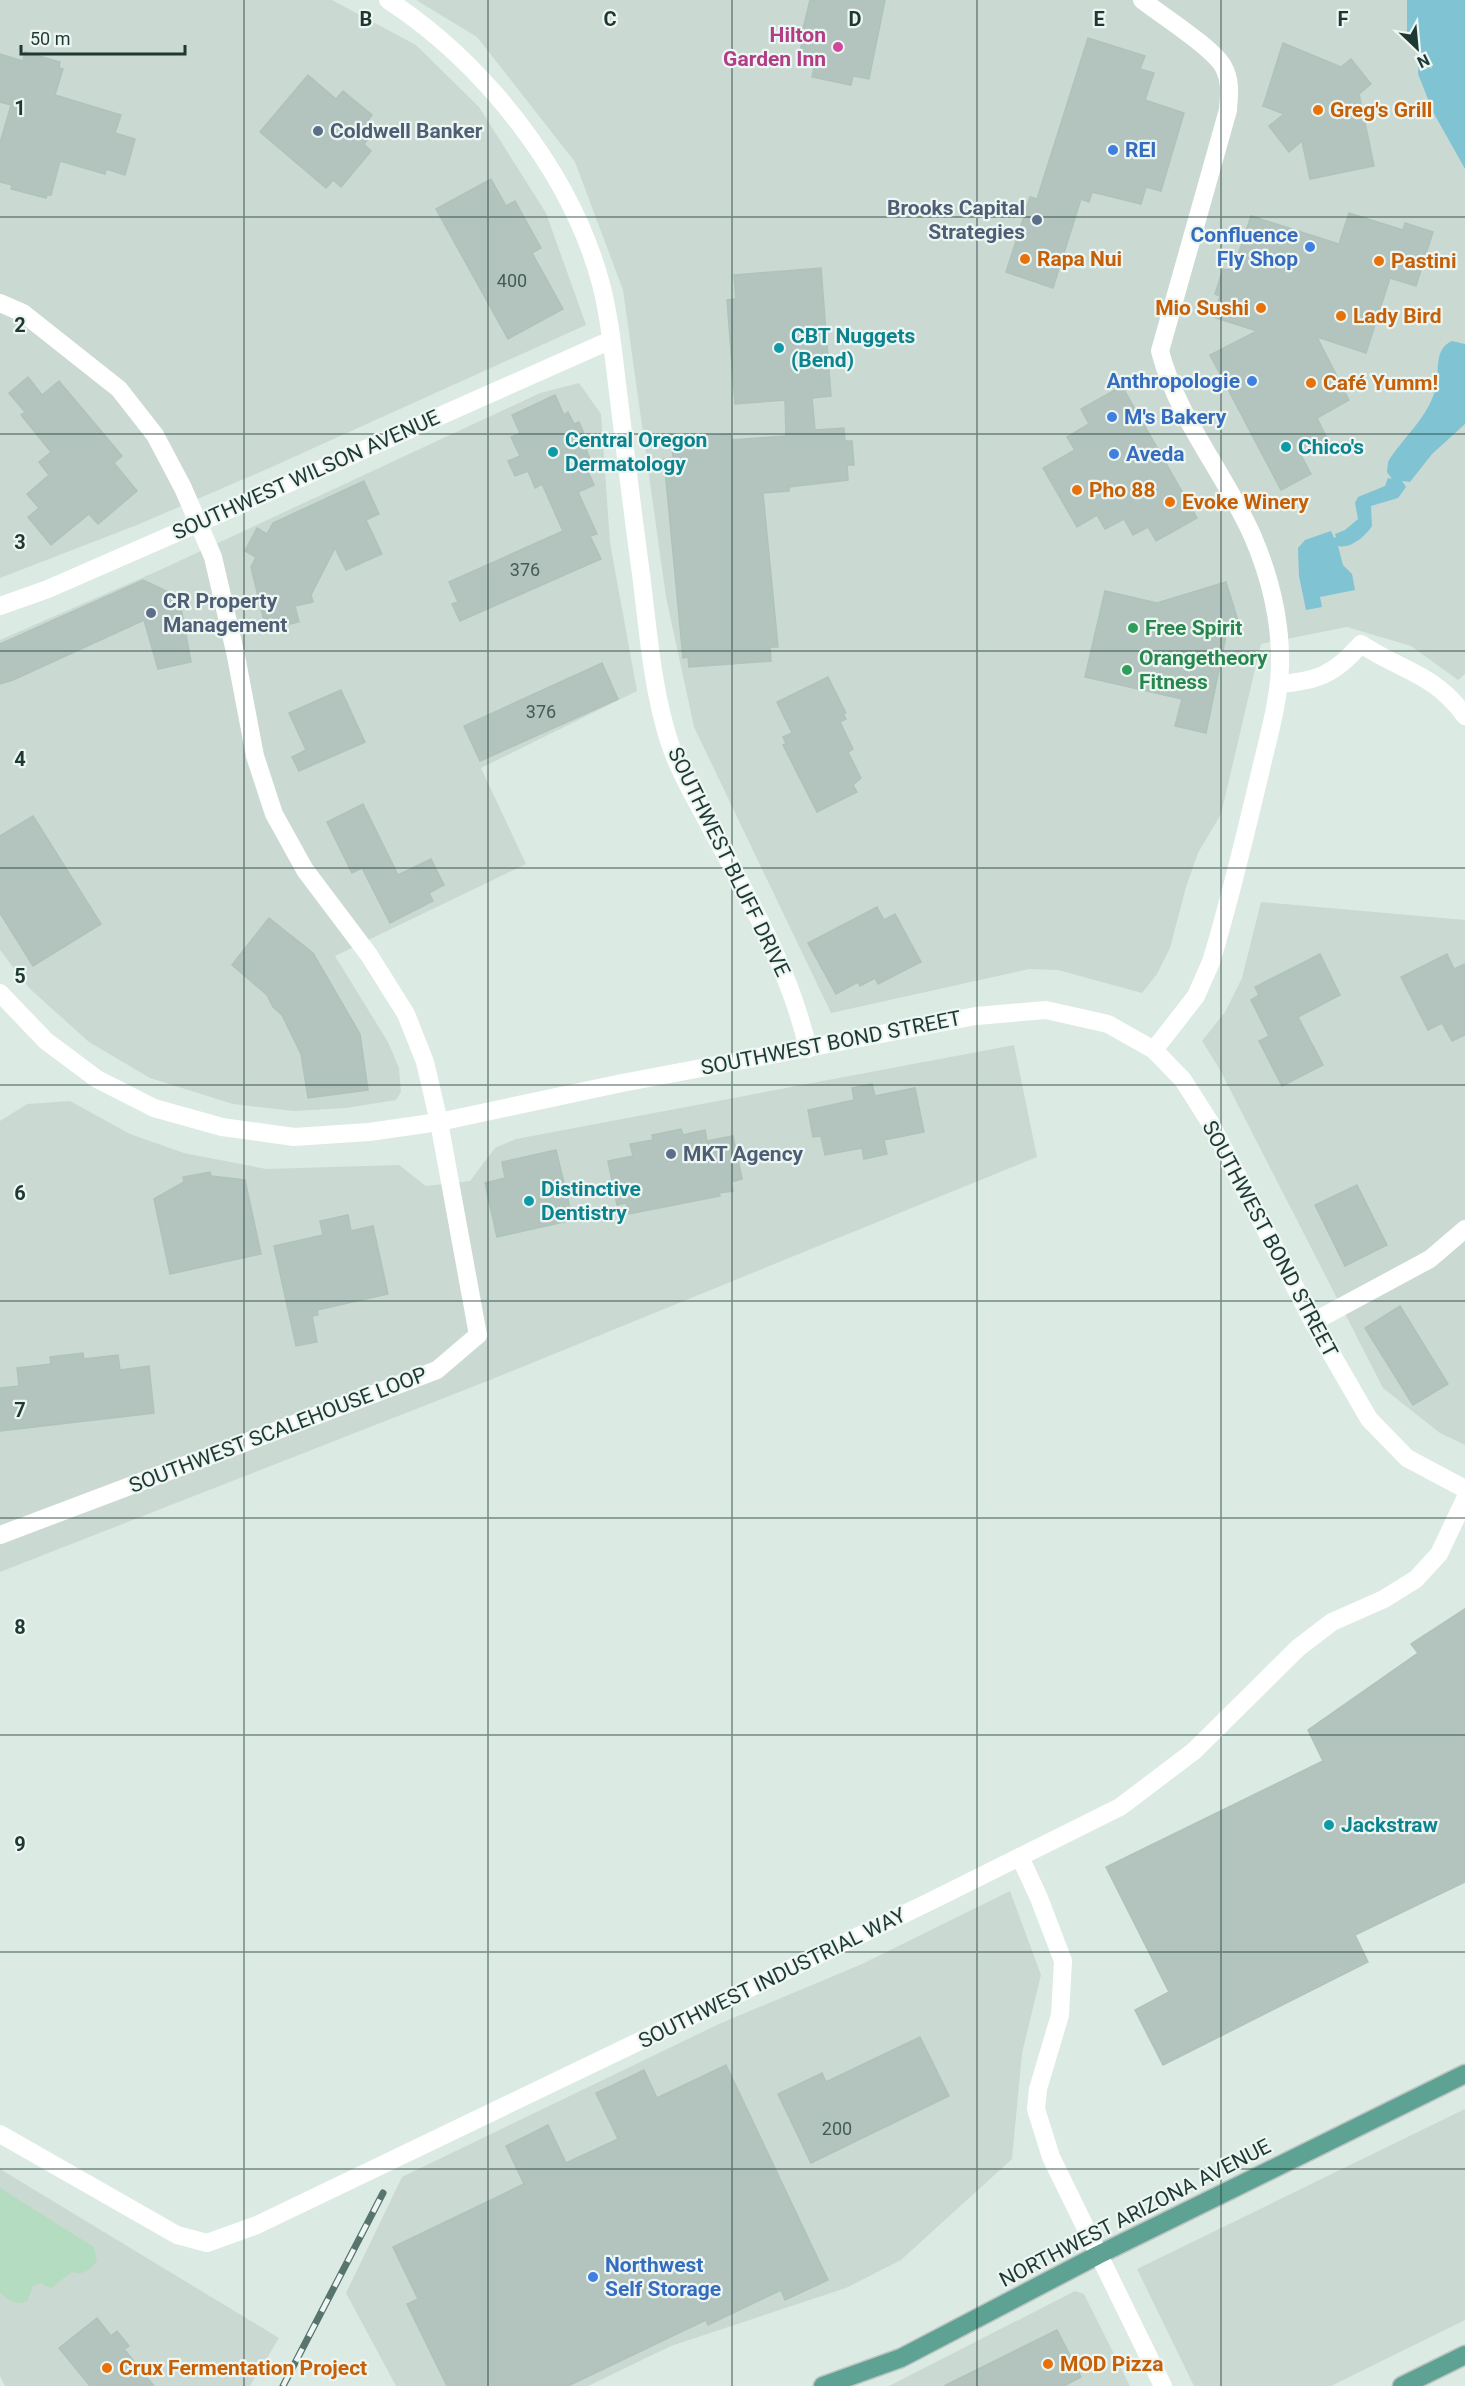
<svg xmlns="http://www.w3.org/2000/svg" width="1465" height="2386" viewBox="0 0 1465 2386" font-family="Roboto,sans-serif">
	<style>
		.built { fill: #cbd9d3 }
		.green { fill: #b3dcc0 }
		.water { fill: #80c3d3 }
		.building { fill: #b2c4bd; stroke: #afc3bb; stroke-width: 1.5 }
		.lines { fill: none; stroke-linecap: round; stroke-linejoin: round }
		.major-casing { stroke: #bcc4c2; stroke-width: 21 }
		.minor { stroke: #fff; stroke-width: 18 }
		.major { stroke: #5ea293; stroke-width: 18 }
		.rail-casing { stroke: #57756e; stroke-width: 7 }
		.rail { stroke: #edf6f2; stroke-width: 4.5; stroke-dasharray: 14; stroke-linecap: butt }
		.grid { fill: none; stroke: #1e3933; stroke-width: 1.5; stroke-opacity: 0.55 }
		.hotel-dot { fill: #d1479c; stroke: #edf6f2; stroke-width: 2 }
		.food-dot { fill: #e8710a; stroke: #edf6f2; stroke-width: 2 }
		.service-dot { fill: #5c6f8a; stroke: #edf6f2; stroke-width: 2 }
		.shop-dot { fill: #3f7fe0; stroke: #edf6f2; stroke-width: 2 }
		.culture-dot { fill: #0f9aa8; stroke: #edf6f2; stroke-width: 2 }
		.leisure-dot { fill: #2e9e5b; stroke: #edf6f2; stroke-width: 2 }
		.labels { text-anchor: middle; stroke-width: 4.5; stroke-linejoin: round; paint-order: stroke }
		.number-label { font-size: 18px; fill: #435c56 }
		.hotel-label { font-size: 21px; font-weight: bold; fill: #b23c85; stroke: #edf6f2; text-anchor: end }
		.food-label { font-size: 21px; font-weight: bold; fill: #c56008; stroke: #edf6f2; text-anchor: start }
		.service-label { font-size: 21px; font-weight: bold; fill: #4e5e75; stroke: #edf6f2; text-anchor: start }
		.shop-label { font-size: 21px; font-weight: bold; fill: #366cbe; stroke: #edf6f2; text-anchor: start }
		.culture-label { font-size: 21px; font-weight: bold; fill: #0d838f; stroke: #edf6f2; text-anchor: start }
		.street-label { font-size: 21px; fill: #1e3933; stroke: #edf6f2 }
		.leisure-label { font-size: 21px; font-weight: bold; fill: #27864d; stroke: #edf6f2; text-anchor: start }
		.grid-label { font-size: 20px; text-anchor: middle; font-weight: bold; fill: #1e3933; stroke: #edf6f2; stroke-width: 4.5; stroke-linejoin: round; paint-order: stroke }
	</style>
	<rect width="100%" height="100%" fill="#dceae4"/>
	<g class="built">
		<path d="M 0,0 L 332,0 L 416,45 L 479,107 L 546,213 L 586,325 L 265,470 L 137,525 L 0,578 Z"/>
		<path d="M 416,0 L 1407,0 L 1419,53 L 1418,74 L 1433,112 L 1465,169 L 1465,674 L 1458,680 L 1411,646 L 1347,627 L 1261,644 L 1221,814 L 1198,853 L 1186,887 L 1170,948 L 1157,974 L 1142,993 L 1058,970 L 1029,969 L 831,1013 L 694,727 L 666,597 L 623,290 L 575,162 L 477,37 Z"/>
		<path d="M 579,383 L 601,414 L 610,543 L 637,691 L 481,768 L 526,864 L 335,956 L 388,1042 L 399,1068 L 401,1092 L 396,1100 L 346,1108 L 294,1111 L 233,1104 L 150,1078 L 89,1042 L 29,988 L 0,950 L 0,640 L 160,570 L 540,393 Z"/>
		<path d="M 1261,902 L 1465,920 L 1465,1445 L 1440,1433 L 1383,1388 L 1219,1068 L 1202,1041 L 1225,1012 L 1242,978 Z"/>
		<path d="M 1014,1045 L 1037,1157 L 490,1380 L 0,1572 L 0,1121 L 27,1104 L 70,1101 L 130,1134 L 184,1153 L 266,1169 L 399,1165 L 426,1186 L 470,1181 L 495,1148 L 516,1139 Z"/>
		<path d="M 1010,1891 L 1041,1975 L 1022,2053 L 1012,2159 L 901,2260 L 846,2288 L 671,2346 L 588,2386 L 396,2386 L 346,2293 L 402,2177 L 719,2024 L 862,1964 Z"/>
		<path d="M 1465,2109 L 1465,2320 L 1331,2386 L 1194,2386 L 1137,2269 Z"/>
		<path d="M 0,2169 L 279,2338 L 250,2386 L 5,2386 L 0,2376 Z"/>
		<path d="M 1075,2291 L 1084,2294 L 1130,2386 L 889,2386 Z"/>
	</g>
	<path class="green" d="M 0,2188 L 94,2247 L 97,2260 C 92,2269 83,2276 72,2272 L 51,2288 L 41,2283 L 33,2286 L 27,2301 C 16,2306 7,2300 0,2292 Z"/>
	<g class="water">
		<path d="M 1407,0 L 1465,0 L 1465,169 L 1433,112 L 1418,74 L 1419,53 L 1407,38 Z"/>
		<path d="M 1452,341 L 1465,344 L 1465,424 L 1432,454 L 1410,482 L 1402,481 L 1406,487 L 1398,498 L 1371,506 L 1372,526 C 1365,537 1350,549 1338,546 L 1343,565 L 1352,574 L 1355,590 L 1320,597 L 1322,607 L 1306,610 L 1299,576 L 1298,548 L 1305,540 L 1331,531 L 1334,538 L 1336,537 L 1335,534 L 1345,530 L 1358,519 L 1355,503 L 1358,497 L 1385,486 L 1388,478 L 1392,479 L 1387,472 L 1388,462 C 1403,437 1429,417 1436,387 C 1440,372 1433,349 1452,341 Z"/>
	</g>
	<g class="building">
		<path d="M 810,0 L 885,0 L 869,79 L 853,76 L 851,85 L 812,77 L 814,68 L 806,66 L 808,54 L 800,52 L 802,41 L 800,41 Z"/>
		<path d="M 1088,38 L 1145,56 L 1140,69 L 1154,73 L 1145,100 L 1184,113 L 1161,191 L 1146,187 L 1141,204 L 1092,192 L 1089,202 L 1081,199 L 1053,288 L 1006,272 L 1030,197 L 1037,199 Z"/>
		<path d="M 1283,43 L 1341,67 L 1351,59 L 1371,84 L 1359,94 L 1374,166 L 1310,179 L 1302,141 L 1289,152 L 1269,126 L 1284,114 L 1263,106 Z"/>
		<path d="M 25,52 L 60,62 L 59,68 L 63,69 L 55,95 L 121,115 L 115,133 L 135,139 L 125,175 L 106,169 L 105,174 L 60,161 L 51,195 L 47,195 L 46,198 L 11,189 L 12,185 L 0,182 L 0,143 L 11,105 L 0,102 L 0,54 L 23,61 Z"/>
		<path d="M 308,75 L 336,99 L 343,91 L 372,115 L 367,122 L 376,130 L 364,144 L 371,151 L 341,187 L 333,180 L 326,188 L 260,132 Z"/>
		<path d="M 491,179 L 506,206 L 515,201 L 541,248 L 532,253 L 563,309 L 508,339 L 436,209 Z"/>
		<path d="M 1349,213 L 1403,230 L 1405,223 L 1433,232 L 1416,286 L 1390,278 L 1366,353 L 1317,337 L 1349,400 L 1317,418 L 1328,440 L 1301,455 L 1311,474 L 1281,490 L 1210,355 L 1257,331 L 1213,317 L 1220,296 L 1215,294 L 1223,269 L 1228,270 L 1233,253 L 1238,255 L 1251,216 L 1339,244 Z"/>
		<path d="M 821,268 L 831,396 L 812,398 L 815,430 L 844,428 L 845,441 L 852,441 L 854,465 L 847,465 L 848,480 L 789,487 L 789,491 L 763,493 L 778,647 L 770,647 L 771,661 L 689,667 L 688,657 L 683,658 L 664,459 L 673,458 L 672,445 L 700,443 L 699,436 L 731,434 L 731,440 L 786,436 L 785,400 L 735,404 L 727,300 L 736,299 L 734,275 Z"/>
		<path d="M 28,377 L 42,395 L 59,381 L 122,456 L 114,463 L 137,491 L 98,524 L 89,514 L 51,545 L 28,517 L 39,508 L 27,494 L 49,475 L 39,462 L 51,452 L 21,415 L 25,412 L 9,393 Z"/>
		<path d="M 1122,386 L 1197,518 L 1156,541 L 1148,527 L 1133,535 L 1124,519 L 1105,529 L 1097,515 L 1077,527 L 1043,468 L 1075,450 L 1067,437 L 1089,424 L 1081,409 Z"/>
		<path d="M 555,395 L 564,415 L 568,412 L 574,424 L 579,422 L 590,447 L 586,449 L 592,464 L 586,467 L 594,485 L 578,492 L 597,534 L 590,536 L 601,559 L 460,621 L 452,604 L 458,602 L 449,582 L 563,531 L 542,484 L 535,488 L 528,471 L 515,476 L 508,461 L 520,456 L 511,437 L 520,433 L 512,415 Z"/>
		<path d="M 364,481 L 379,514 L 366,520 L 382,554 L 346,570 L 335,548 L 311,595 L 313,602 L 295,606 L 299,622 L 266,629 L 251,567 L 256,557 L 245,551 L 257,528 L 267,534 L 273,523 Z"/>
		<path d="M 143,580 L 179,597 L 191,662 L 158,669 L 144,620 L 13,680 L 0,684 L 0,644 Z"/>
		<path d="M 1226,582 L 1240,627 L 1227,631 L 1206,733 L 1175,726 L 1182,699 L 1085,677 L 1105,591 L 1157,603 Z"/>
		<path d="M 602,663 L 618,699 L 480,761 L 464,726 Z"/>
		<path d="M 828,677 L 846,713 L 843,714 L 846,719 L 840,722 L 853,749 L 848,752 L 861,778 L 853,785 L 857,792 L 817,812 L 783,745 L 786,744 L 783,737 L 792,733 L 777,702 Z"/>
		<path d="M 341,690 L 365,742 L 299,771 L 292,757 L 306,750 L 289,713 Z"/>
		<path d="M 363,804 L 398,875 L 431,859 L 444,885 L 429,893 L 433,901 L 390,923 L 362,868 L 352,873 L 327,822 Z"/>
		<path d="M 33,816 L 101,924 L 33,966 L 0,913 L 0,836 Z"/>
		<path d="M 877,907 L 884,920 L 895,914 L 921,962 L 878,984 L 875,978 L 860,986 L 858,982 L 836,994 L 808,943 Z"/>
		<path d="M 269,918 L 313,953 L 360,1034 L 368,1090 L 308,1098 L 301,1054 L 282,1015 L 273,1007 L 267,995 L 232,965 Z"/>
		<path d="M 1320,954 L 1340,995 L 1298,1017 L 1323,1065 L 1282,1086 L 1259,1041 L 1269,1036 L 1251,1000 L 1259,995 L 1255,987 Z"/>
		<path d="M 1447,954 L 1454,969 L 1465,964 L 1465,1035 L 1452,1041 L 1442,1023 L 1428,1030 L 1401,977 Z"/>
		<path d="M 872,1084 L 875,1096 L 915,1088 L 924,1132 L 884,1140 L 887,1154 L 864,1159 L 862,1148 L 825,1155 L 821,1136 L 813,1137 L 808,1110 L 854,1100 L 852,1088 Z"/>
		<path d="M 681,1129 L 683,1135 L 705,1130 L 707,1141 L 733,1136 L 742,1179 L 731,1182 L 733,1191 L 719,1193 L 720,1196 L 629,1214 L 626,1203 L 617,1205 L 608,1161 L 633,1156 L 630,1144 L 653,1140 L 652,1135 Z"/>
		<path d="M 556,1150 L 573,1220 L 497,1237 L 485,1183 L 505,1178 L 502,1162 Z"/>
		<path d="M 210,1172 L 211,1176 L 245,1180 L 261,1254 L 170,1274 L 154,1199 L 184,1182 L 183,1177 Z"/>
		<path d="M 1357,1185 L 1387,1245 L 1345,1266 L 1315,1205 Z"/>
		<path d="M 348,1215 L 351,1231 L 373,1226 L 388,1294 L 317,1310 L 318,1315 L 312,1316 L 317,1342 L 296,1346 L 274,1246 L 323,1235 L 320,1221 Z"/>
		<path d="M 1400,1306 L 1448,1384 L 1413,1405 L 1365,1328 Z"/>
		<path d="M 83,1353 L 84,1359 L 118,1355 L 120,1370 L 149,1366 L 154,1413 L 0,1431 L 0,1388 L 19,1386 L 17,1368 L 51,1364 L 50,1357 Z"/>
		<path d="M 1465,1609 L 1465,1882 L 1355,1935 L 1368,1962 L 1163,2065 L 1135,2010 L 1169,1992 L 1106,1867 L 1323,1761 L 1308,1730 L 1418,1653 L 1411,1644 Z"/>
		<path d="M 920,2037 L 949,2096 L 811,2163 L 778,2094 L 822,2073 L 826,2082 Z"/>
		<path d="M 726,2065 L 828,2280 L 785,2300 L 781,2290 L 708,2325 L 706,2320 L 568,2386 L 447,2386 L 407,2304 L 418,2299 L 393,2247 L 524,2184 L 506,2146 L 548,2125 L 566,2163 L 618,2139 L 596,2093 L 644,2070 L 657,2098 Z"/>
		<path d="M 97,2318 L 111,2336 L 117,2331 L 129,2346 L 124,2349 L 154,2386 L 90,2386 L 59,2348 Z"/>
		<path d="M 1057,2330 L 1081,2377 L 1064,2386 L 944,2386 Z"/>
	</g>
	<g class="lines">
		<g class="major-casing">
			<g id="major">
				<path d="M 823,2386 L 901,2358 L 1098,2255 L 1465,2074"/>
				<path d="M 1402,2386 L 1465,2355"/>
			</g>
		</g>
		<g class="minor">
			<path d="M 388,0 C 484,63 571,172 601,284 C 611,322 614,362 619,400 C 626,458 633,516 641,574 C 648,629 652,688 669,741 C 679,772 697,801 712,830 C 750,901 790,970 808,1049"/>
			<path d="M 1142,0 C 1161,15 1215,49 1224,68 C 1231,81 1229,96 1228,110 L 1160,351 C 1178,420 1225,473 1253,537 C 1270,577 1281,622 1280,666 C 1279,702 1268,738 1260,773 C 1245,836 1230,900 1211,962 L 1196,996 L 1154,1050"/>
			<path d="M 0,303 L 23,313 L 119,389 L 155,435 L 183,488 L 213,557 L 236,656 L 255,756 L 274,814 L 305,870 L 369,955 L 406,1014 L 425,1062 L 439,1122 L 478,1335 L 437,1370 L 0,1535"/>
			<path d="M 0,606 L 48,589 L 199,523 L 611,340"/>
			<path d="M 1279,684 C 1318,681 1335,674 1361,644 C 1401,671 1434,673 1465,716"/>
			<path d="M 0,993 L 46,1041 L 97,1079 L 154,1108 L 222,1127 L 294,1137 L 369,1132 L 439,1122 L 622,1083 L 976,1016 L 1046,1010 L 1108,1024 L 1154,1050 L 1183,1080 L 1211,1124 L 1313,1322 L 1369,1419 L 1407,1458 L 1465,1489"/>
			<path d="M 1313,1322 L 1430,1259 L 1465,1229"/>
			<path d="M 1020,1857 L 1039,1898 L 1063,1961 L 1060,2015 L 1038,2089 L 1036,2109 L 1051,2157 L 1163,2386"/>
			<path d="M 0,2134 L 177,2235 L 207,2243 L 257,2225 L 927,1903 L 1120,1807 L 1194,1751 L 1298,1648 L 1332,1622 L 1384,1599 L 1416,1579 L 1439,1554 L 1465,1499"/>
		</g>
		<use href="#major" class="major"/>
		<g class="rail-casing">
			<path id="rail" d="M 283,2386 L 383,2193"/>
		</g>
		<use href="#rail" class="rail"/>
	</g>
	<path class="grid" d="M 244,0 L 244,2386M 488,0 L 488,2386M 732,0 L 732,2386M 977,0 L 977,2386M 1221,0 L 1221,2386M 0,217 L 1465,217M 0,434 L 1465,434M 0,651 L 1465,651M 0,868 L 1465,868M 0,1085 L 1465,1085M 0,1301 L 1465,1301M 0,1518 L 1465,1518M 0,1735 L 1465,1735M 0,1952 L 1465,1952M 0,2169 L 1465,2169"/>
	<circle class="hotel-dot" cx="838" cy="47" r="6"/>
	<g class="food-dot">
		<circle cx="1318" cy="110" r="6"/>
		<circle cx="1025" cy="259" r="6"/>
		<circle cx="1379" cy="261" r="6"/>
		<circle cx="1261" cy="308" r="6"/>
		<circle cx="1341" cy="316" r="6"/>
		<circle cx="1311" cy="383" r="6"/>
		<circle cx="1077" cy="490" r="6"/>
		<circle cx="1170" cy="502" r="6"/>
		<circle cx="1048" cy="2364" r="6"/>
		<circle cx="107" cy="2368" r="6"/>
	</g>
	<g class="service-dot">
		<circle cx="318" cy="131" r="6"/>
		<circle cx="1037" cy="220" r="6"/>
		<circle cx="151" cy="613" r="6"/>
		<circle cx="671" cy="1154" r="6"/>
	</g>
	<g class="shop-dot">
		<circle cx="1113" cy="150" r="6"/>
		<circle cx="1310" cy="247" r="6"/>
		<circle cx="1252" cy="381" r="6"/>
		<circle cx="1112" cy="417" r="6"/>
		<circle cx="1114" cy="454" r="6"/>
		<circle cx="593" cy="2277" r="6"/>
	</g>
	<g class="culture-dot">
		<circle cx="779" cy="348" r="6"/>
		<circle cx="1286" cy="447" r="6"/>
		<circle cx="553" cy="452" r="6"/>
		<circle cx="529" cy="1201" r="6"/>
		<circle cx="1329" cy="1825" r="6"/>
	</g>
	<g class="leisure-dot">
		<circle cx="1133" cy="628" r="6"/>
		<circle cx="1127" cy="670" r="6"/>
	</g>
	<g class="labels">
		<g class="number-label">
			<text x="512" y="287">400</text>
			<text x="525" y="576">376</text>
			<text x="541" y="718">376</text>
			<text x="837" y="2135">200</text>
		</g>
		<g class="hotel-label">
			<text x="826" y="42">Hilton<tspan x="826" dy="24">Garden Inn</tspan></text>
		</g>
		<g class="food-label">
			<text x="1330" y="117">Greg's Grill</text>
			<text x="1037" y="266">Rapa Nui</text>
			<text x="1391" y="268">Pastini</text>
			<text x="1249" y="315" text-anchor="end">Mio Sushi</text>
			<text x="1353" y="323">Lady Bird</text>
			<text x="1323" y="390">Café Yumm!</text>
			<text x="1089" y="497">Pho 88</text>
			<text x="1182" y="509">Evoke Winery</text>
			<text x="1060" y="2371">MOD Pizza</text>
			<text x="119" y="2375">Crux Fermentation Project</text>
		</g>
		<g class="service-label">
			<text x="330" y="138">Coldwell Banker</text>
			<text x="1025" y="215" text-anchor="end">Brooks Capital<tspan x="1025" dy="24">Strategies</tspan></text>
			<text x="163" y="608">CR Property<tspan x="163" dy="24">Management</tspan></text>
			<text x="683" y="1161">MKT Agency</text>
		</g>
		<g class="shop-label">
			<text x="1125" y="157">REI</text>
			<text x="1298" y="242" text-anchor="end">Confluence<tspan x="1298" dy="24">Fly Shop</tspan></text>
			<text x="1240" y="388" text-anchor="end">Anthropologie</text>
			<text x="1124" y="424">M's Bakery</text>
			<text x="1126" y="461">Aveda</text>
			<text x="605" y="2272">Northwest<tspan x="605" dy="24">Self Storage</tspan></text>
		</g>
		<g class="culture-label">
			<text x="791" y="343">CBT Nuggets<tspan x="791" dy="24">(Bend)</tspan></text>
			<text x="565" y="447">Central Oregon<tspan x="565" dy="24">Dermatology</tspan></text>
			<text x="1298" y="454">Chico's</text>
			<text x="541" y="1196">Distinctive<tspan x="541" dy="24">Dentistry</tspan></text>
			<text x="1341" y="1832">Jackstraw</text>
		</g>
		<g class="street-label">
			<text transform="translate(306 475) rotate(-24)" y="7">SOUTHWEST WILSON AVENUE</text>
			<text transform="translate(729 862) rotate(64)" y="7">SOUTHWEST BLUFF DRIVE</text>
			<text transform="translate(831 1043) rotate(-11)" y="7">SOUTHWEST BOND STREET</text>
			<text transform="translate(1270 1239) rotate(62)" y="7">SOUTHWEST BOND STREET</text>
			<text transform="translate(278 1430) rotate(-21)" y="7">SOUTHWEST SCALEHOUSE LOOP</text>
			<text transform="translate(772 1978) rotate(-26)" y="7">SOUTHWEST INDUSTRIAL WAY</text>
			<text transform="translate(1135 2213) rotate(-27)" y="7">NORTHWEST ARIZONA AVENUE</text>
		</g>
		<g class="leisure-label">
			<text x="1145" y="635">Free Spirit</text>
			<text x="1139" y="665">Orangetheory<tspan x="1139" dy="24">Fitness</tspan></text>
		</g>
	</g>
	<g class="grid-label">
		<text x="366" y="26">B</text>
		<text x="610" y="26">C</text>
		<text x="855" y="26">D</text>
		<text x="1099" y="26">E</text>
		<text x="1343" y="26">F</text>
		<text x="20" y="115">1</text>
		<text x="20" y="332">2</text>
		<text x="20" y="549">3</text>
		<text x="20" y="766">4</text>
		<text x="20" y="983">5</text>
		<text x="20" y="1200">6</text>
		<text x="20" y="1417">7</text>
		<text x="20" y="1634">8</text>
		<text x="20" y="1851">9</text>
	</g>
	<g transform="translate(1417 48) rotate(154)" stroke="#edf6f2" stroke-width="4.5" paint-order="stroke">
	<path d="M0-4.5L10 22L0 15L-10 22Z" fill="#1e3933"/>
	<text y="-9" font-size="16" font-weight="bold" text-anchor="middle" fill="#1e3933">N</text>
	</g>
	<path d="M21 45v9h164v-9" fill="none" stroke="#1e3933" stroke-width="3"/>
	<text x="30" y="45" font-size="18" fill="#1e3933" stroke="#edf6f2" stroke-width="4.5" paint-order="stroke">50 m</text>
</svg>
